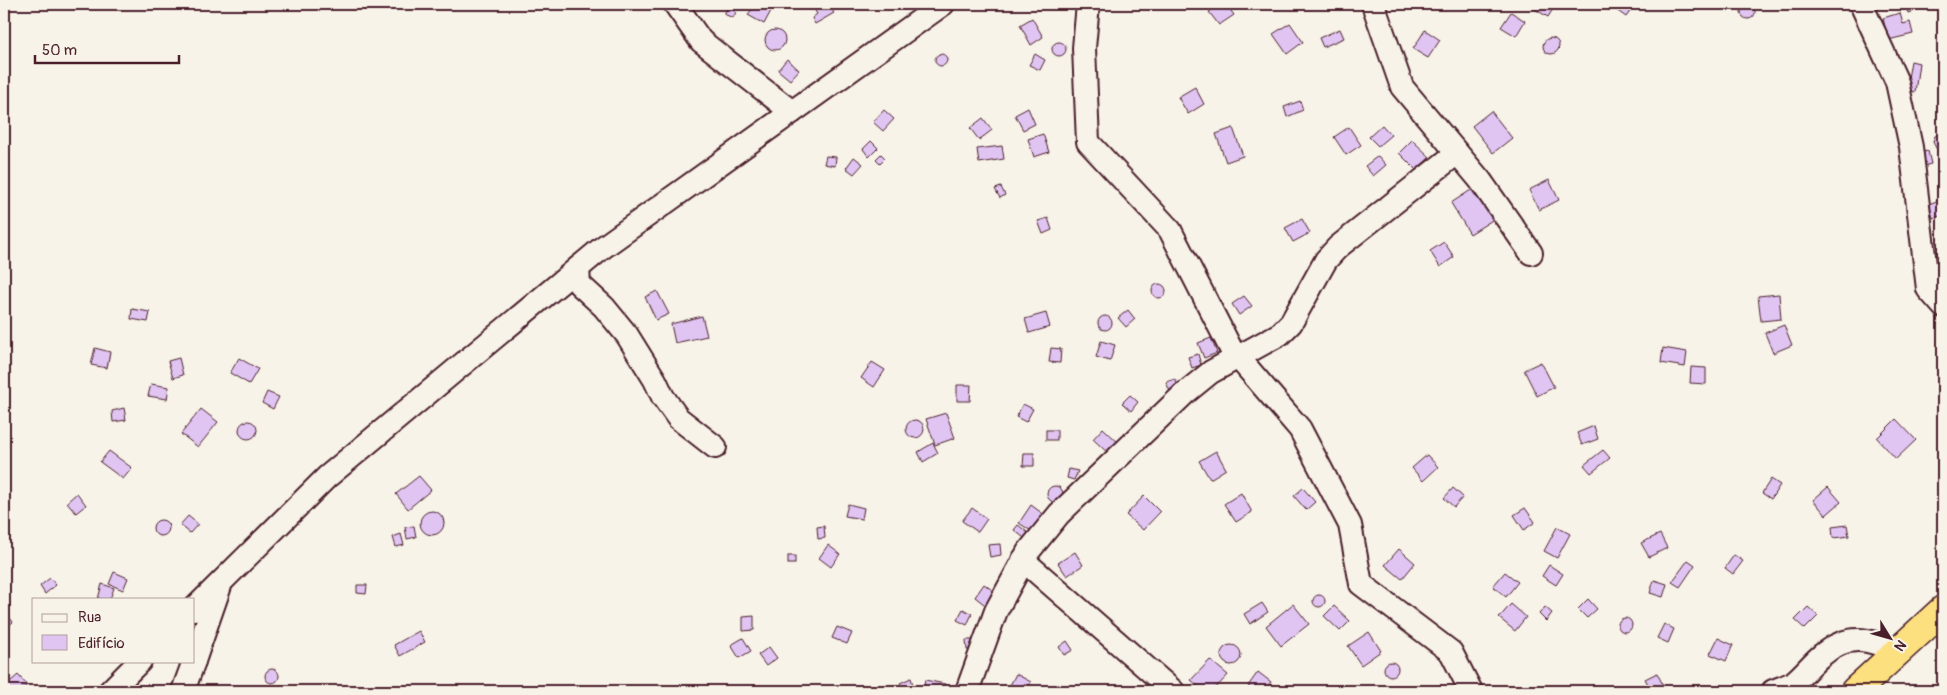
<svg xmlns="http://www.w3.org/2000/svg" width="1947" height="695" viewBox="0 0 1947 695" font-family="Pangolin,sans-serif">
	<style>
		.building { fill: #e0c5f3; stroke: #4a1f2b }
		.lines { fill: none; stroke-linecap: round; stroke-linejoin: round }
		.minor-casing { stroke: #4a1f2b; stroke-width: 26 }
		.highway-casing { stroke: #4a1f2b; stroke-width: 31 }
		.minor { stroke: #f7f3e8; stroke-width: 22 }
		.highway { stroke: #fce080; stroke-width: 28 }
	</style>
	<rect width="100%" height="100%" fill="#f7f3e8"/>
	<filter id="ink" filterUnits="userSpaceOnUse"><feTurbulence type="fractalNoise" baseFrequency=".02" numOctaves="2"/><feDisplacementMap in="SourceGraphic" scale="10" xChannelSelector="R" yChannelSelector="G"/><feConvolveMatrix kernelMatrix="1 2 1 2 8 2 1 2 1" color-interpolation-filters="sRGB"/></filter>
	<g filter="url(#ink)">
		<g class="building">
			<path d="M 755,4 L 763,4 L 772,9 L 764,24 L 748,15 Z"/>
			<path d="M 811,4 L 828,4 L 834,13 L 815,24 L 812,18 L 817,14 Z"/>
			<path d="M 1220,4 L 1226,4 L 1234,15 L 1219,25 L 1209,12 Z"/>
			<path d="M 1535,4 L 1556,4 L 1548,17 L 1533,8 Z"/>
			<path d="M 1608,4 L 1630,4 L 1634,6 L 1626,17 Z"/>
			<path d="M 1908,4 L 1922,4 L 1923,7 L 1908,13 L 1905,5 Z"/>
			<circle cx="1748" cy="12" r="7"/>
			<path d="M 728,7 L 736,12 L 733,18 L 724,14 Z"/>
			<path d="M 1511,12 L 1525,21 L 1516,36 L 1501,27 Z"/>
			<path d="M 1900,13 L 1903,24 L 1910,22 L 1913,34 L 1888,40 L 1883,18 Z"/>
			<path d="M 1032,18 L 1043,37 L 1031,45 L 1020,25 Z"/>
			<path d="M 1290,23 L 1303,42 L 1287,54 L 1273,34 Z"/>
			<path d="M 1340,29 L 1344,38 L 1323,47 L 1319,38 Z"/>
			<path d="M 1425,30 L 1440,40 L 1428,58 L 1413,49 Z"/>
			<circle cx="775" cy="40" r="10"/>
			<circle cx="1551" cy="46" r="8"/>
			<circle cx="1059" cy="49" r="7"/>
			<circle cx="941" cy="60" r="6"/>
			<path d="M 1035,54 L 1045,60 L 1040,70 L 1029,65 Z"/>
			<path d="M 787,59 L 799,70 L 790,80 L 778,70 Z"/>
			<path d="M 1911,61 L 1919,63 L 1915,92 L 1906,90 Z"/>
			<path d="M 1195,87 L 1204,104 L 1188,114 L 1178,97 Z"/>
			<path d="M 1300,101 L 1303,110 L 1287,117 L 1284,107 Z"/>
			<path d="M 1028,108 L 1035,124 L 1023,130 L 1015,115 Z"/>
			<path d="M 884,110 L 894,119 L 883,131 L 873,122 Z"/>
			<path d="M 1491,111 L 1512,138 L 1493,153 L 1472,126 Z"/>
			<path d="M 983,118 L 992,130 L 979,140 L 970,128 Z"/>
			<path d="M 1382,125 L 1391,135 L 1378,146 L 1369,137 Z"/>
			<path d="M 1349,127 L 1361,145 L 1346,155 L 1334,137 Z"/>
			<path d="M 1233,128 L 1243,156 L 1226,162 L 1216,134 Z"/>
			<path d="M 1043,134 L 1049,152 L 1034,157 L 1028,139 Z"/>
			<path d="M 1941,134 L 1943,134 L 1943,149 L 1942,150 L 1936,148 L 1933,142 L 1935,136 Z"/>
			<path d="M 1412,140 L 1430,157 L 1416,170 L 1399,153 Z"/>
			<path d="M 871,141 L 878,148 L 869,157 L 863,149 Z"/>
			<path d="M 1002,146 L 1004,159 L 979,163 L 977,149 Z"/>
			<path d="M 1928,151 L 1931,164 L 1920,167 L 1917,153 Z"/>
			<path d="M 881,154 L 885,158 L 880,163 L 876,159 Z"/>
			<path d="M 826,156 L 836,157 L 835,166 L 824,164 Z"/>
			<path d="M 1378,156 L 1386,165 L 1373,176 L 1365,166 Z"/>
			<path d="M 854,157 L 863,164 L 854,174 L 846,168 Z"/>
			<path d="M 1549,180 L 1559,200 L 1539,210 L 1529,190 Z"/>
			<path d="M 1001,187 L 1005,195 L 1000,198 L 995,189 Z"/>
			<path d="M 1474,188 L 1494,219 L 1470,234 L 1451,203 Z"/>
			<path d="M 1939,200 L 1943,215 L 1933,218 L 1929,204 Z"/>
			<path d="M 1048,218 L 1052,230 L 1043,234 L 1038,221 Z"/>
			<path d="M 1302,219 L 1310,233 L 1293,242 L 1285,228 Z"/>
			<path d="M 1444,242 L 1454,257 L 1440,267 L 1430,251 Z"/>
			<circle cx="1159" cy="291" r="7"/>
			<path d="M 657,291 L 669,314 L 656,320 L 645,297 Z"/>
			<path d="M 1779,294 L 1781,319 L 1761,321 L 1758,296 Z"/>
			<path d="M 1244,296 L 1252,306 L 1239,315 L 1232,304 Z"/>
			<path d="M 132,309 L 150,312 L 148,322 L 131,319 Z"/>
			<path d="M 1128,310 L 1135,319 L 1126,327 L 1118,318 Z"/>
			<path d="M 1046,313 L 1050,327 L 1029,333 L 1025,319 Z"/>
			<circle cx="1105" cy="323" r="7"/>
			<path d="M 702,316 L 707,336 L 675,343 L 671,324 Z"/>
			<path d="M 1784,325 L 1792,345 L 1773,353 L 1765,333 Z"/>
			<path d="M 1211,338 L 1217,353 L 1204,358 L 1198,343 Z"/>
			<path d="M 1101,341 L 1115,345 L 1110,361 L 1096,357 Z"/>
			<path d="M 95,348 L 110,352 L 107,368 L 91,365 Z"/>
			<path d="M 1051,348 L 1061,349 L 1060,363 L 1049,362 Z"/>
			<path d="M 1663,348 L 1687,352 L 1685,367 L 1661,363 Z"/>
			<path d="M 1198,354 L 1201,365 L 1192,368 L 1188,357 Z"/>
			<path d="M 179,358 L 183,375 L 173,378 L 168,361 Z"/>
			<path d="M 239,358 L 258,369 L 249,384 L 230,373 Z"/>
			<path d="M 872,362 L 885,370 L 874,387 L 861,378 Z"/>
			<path d="M 1541,362 L 1554,387 L 1537,396 L 1524,370 Z"/>
			<path d="M 1691,367 L 1706,368 L 1706,384 L 1690,383 Z"/>
			<path d="M 1175,379 L 1180,390 L 1171,394 L 1166,382 Z"/>
			<path d="M 151,384 L 169,387 L 167,399 L 148,396 Z"/>
			<path d="M 957,385 L 971,385 L 970,401 L 957,401 Z"/>
			<path d="M 267,392 L 279,397 L 273,409 L 262,403 Z"/>
			<path d="M 1130,395 L 1138,402 L 1131,411 L 1122,403 Z"/>
			<path d="M 1023,404 L 1033,409 L 1026,422 L 1016,417 Z"/>
			<path d="M 124,408 L 126,420 L 113,422 L 112,411 Z"/>
			<path d="M 201,409 L 218,422 L 198,447 L 181,434 Z"/>
			<path d="M 946,413 L 955,438 L 935,445 L 926,419 Z"/>
			<path d="M 1896,419 L 1916,440 L 1896,459 L 1877,438 Z"/>
			<circle cx="915" cy="429" r="9"/>
			<circle cx="248" cy="430" r="9"/>
			<path d="M 1594,426 L 1598,439 L 1582,445 L 1577,433 Z"/>
			<path d="M 1103,428 L 1122,446 L 1112,457 L 1093,439 Z"/>
			<rect x="1046" y="430" width="11" height="10"/>
			<path d="M 933,443 L 938,453 L 923,462 L 918,452 Z"/>
			<path d="M 1603,450 L 1610,458 L 1591,473 L 1584,465 Z"/>
			<path d="M 109,451 L 132,468 L 123,479 L 100,462 Z"/>
			<path d="M 1216,451 L 1226,469 L 1210,479 L 1199,461 Z"/>
			<path d="M 1024,453 L 1034,453 L 1034,466 L 1023,466 Z"/>
			<path d="M 1427,455 L 1438,467 L 1423,481 L 1412,468 Z"/>
			<path d="M 1069,469 L 1078,471 L 1074,480 L 1067,478 Z"/>
			<path d="M 419,476 L 431,490 L 408,509 L 396,494 Z"/>
			<path d="M 1771,479 L 1780,485 L 1771,499 L 1762,493 Z"/>
			<circle cx="1055" cy="494" r="8"/>
			<path d="M 1828,487 L 1841,502 L 1826,515 L 1813,500 Z"/>
			<path d="M 1303,488 L 1315,502 L 1306,510 L 1294,496 Z"/>
			<path d="M 1453,488 L 1463,497 L 1454,507 L 1444,498 Z"/>
			<path d="M 77,493 L 86,505 L 76,513 L 67,502 Z"/>
			<path d="M 1241,493 L 1252,512 L 1236,522 L 1224,504 Z"/>
			<path d="M 1144,496 L 1160,512 L 1143,530 L 1126,515 Z"/>
			<path d="M 848,504 L 864,508 L 862,519 L 845,516 Z"/>
			<path d="M 1031,505 L 1046,516 L 1034,533 L 1019,523 Z"/>
			<path d="M 972,508 L 987,519 L 978,532 L 962,521 Z"/>
			<path d="M 1525,508 L 1535,522 L 1524,530 L 1514,515 Z"/>
			<circle cx="432" cy="523" r="12"/>
			<path d="M 188,516 L 198,524 L 190,533 L 180,525 Z"/>
			<circle cx="161" cy="528" r="8"/>
			<path d="M 1018,525 L 1032,536 L 1028,541 L 1014,530 Z"/>
			<path d="M 1847,525 L 1849,536 L 1833,538 L 1832,527 Z"/>
			<path d="M 414,526 L 416,537 L 407,539 L 405,527 Z"/>
			<path d="M 824,526 L 825,538 L 818,539 L 817,527 Z"/>
			<path d="M 1557,527 L 1570,534 L 1557,558 L 1544,551 Z"/>
			<path d="M 401,534 L 404,545 L 396,547 L 393,537 Z"/>
			<path d="M 1660,534 L 1667,548 L 1649,557 L 1641,543 Z"/>
			<path d="M 1000,544 L 1001,555 L 990,557 L 988,545 Z"/>
			<path d="M 828,545 L 840,554 L 831,567 L 819,558 Z"/>
			<path d="M 1399,549 L 1415,563 L 1402,579 L 1385,565 Z"/>
			<path d="M 1075,552 L 1083,565 L 1067,576 L 1058,563 Z"/>
			<path d="M 1734,555 L 1743,561 L 1733,574 L 1725,568 Z"/>
			<rect x="788" y="556" width="7" height="8"/>
			<path d="M 1688,560 L 1695,565 L 1680,587 L 1672,582 Z"/>
			<path d="M 1549,565 L 1563,574 L 1556,585 L 1542,576 Z"/>
			<path d="M 114,572 L 128,578 L 123,590 L 109,584 Z"/>
			<path d="M 1505,572 L 1518,582 L 1506,597 L 1493,586 Z"/>
			<path d="M 50,578 L 56,585 L 45,594 L 40,586 Z"/>
			<path d="M 1654,580 L 1667,584 L 1663,597 L 1650,593 Z"/>
			<path d="M 102,584 L 114,588 L 110,599 L 98,599 Z"/>
			<path d="M 984,584 L 1000,596 L 989,608 L 975,597 Z"/>
			<path d="M 357,585 L 367,585 L 366,594 L 357,593 Z"/>
			<circle cx="1319" cy="601" r="6"/>
			<path d="M 1588,599 L 1597,609 L 1587,618 L 1578,609 Z"/>
			<path d="M 1262,603 L 1268,612 L 1250,624 L 1244,614 Z"/>
			<path d="M 1293,604 L 1309,624 L 1281,646 L 1266,626 Z"/>
			<path d="M 1511,604 L 1526,617 L 1515,631 L 1499,618 Z"/>
			<path d="M 1334,606 L 1350,621 L 1340,631 L 1324,616 Z"/>
			<path d="M 1545,607 L 1552,613 L 1546,621 L 1539,614 Z"/>
			<path d="M 1808,607 L 1818,616 L 1805,629 L 1795,620 Z"/>
			<path d="M 963,609 L 972,614 L 967,625 L 957,620 Z"/>
			<path d="M 6,613 L 13,622 L 4,629 L 4,615 Z"/>
			<path d="M 754,616 L 754,630 L 743,631 L 743,617 Z"/>
			<circle cx="1625" cy="625" r="7"/>
			<path d="M 1664,624 L 1674,629 L 1668,643 L 1657,638 Z"/>
			<path d="M 837,627 L 852,633 L 847,644 L 832,638 Z"/>
			<path d="M 419,631 L 425,642 L 400,656 L 394,645 Z"/>
			<path d="M 1369,632 L 1381,651 L 1361,665 L 1348,646 Z"/>
			<path d="M 743,638 L 751,651 L 739,658 L 731,645 Z"/>
			<path d="M 1718,638 L 1733,645 L 1726,661 L 1710,654 Z"/>
			<path d="M 966,640 L 974,640 L 975,650 L 967,650 Z"/>
			<path d="M 1067,641 L 1073,650 L 1064,655 L 1059,647 Z"/>
			<circle cx="1231" cy="655" r="10"/>
			<path d="M 769,647 L 777,658 L 766,666 L 758,655 Z"/>
			<path d="M 1210,660 L 1228,675 L 1213,691 L 1204,691 L 1191,680 Z"/>
			<circle cx="1391" cy="669" r="7"/>
			<circle cx="272" cy="676" r="7"/>
			<path d="M 1258,672 L 1271,682 L 1264,691 L 1255,691 L 1248,686 Z"/>
			<path d="M 1657,673 L 1664,687 L 1656,691 L 1652,691 L 1645,679 Z"/>
			<path d="M 1016,674 L 1031,682 L 1026,691 L 1007,691 Z"/>
			<path d="M 18,675 L 27,685 L 20,691 L 10,691 L 5,686 Z"/>
			<path d="M 911,678 L 914,688 L 904,691 L 900,683 Z"/>
			<path d="M 925,680 L 945,684 L 944,691 L 923,691 Z"/>
			<path d="M 243,686 L 259,691 L 241,691 Z"/>
		</g>
		<g class="lines">
			<g class="minor-casing">
				<g id="minor">
					<path d="M 675,4 L 701,41 L 792,112"/>
					<path d="M 1088,4 L 1084,48 L 1088,142 L 1170,230 L 1231,349 L 1300,429 L 1350,525 L 1361,584 L 1451,652 L 1471,691"/>
					<path d="M 1373,4 L 1402,87 L 1480,180 L 1531,253"/>
					<path d="M 1861,4 L 1897,82 L 1911,147 L 1928,289 L 1943,306"/>
					<path d="M 578,268 L 579,284 L 604,307 L 627,335 L 655,380 L 663,397 L 678,418 L 715,447"/>
					<path d="M 1023,560 L 1173,691"/>
					<path d="M 194,609 L 327,477 L 602,248 L 943,4"/>
					<path d="M 194,661 L 220,586"/>
					<path d="M 110,691 L 140,661"/>
					<path d="M 183,691 L 194,661"/>
					<path d="M 967,691 L 996,611 L 1028,552 L 1059,514 L 1184,394 L 1211,372 L 1280,334 L 1291,323 L 1326,260 L 1338,247 L 1457,153"/>
					<path d="M 1773,691 C 1780,688 1788,686 1794,682 C 1804,674 1812,663 1822,655 C 1848,633 1869,638 1897,652"/>
				</g>
			</g>
			<g class="highway-casing">
				<path id="highway" d="M 1855,691 L 1943,610"/>
			</g>
			<use href="#minor" class="minor"/>
			<use href="#highway" class="highway"/>
		</g>
	</g>
	<rect width="1947" height="695" fill="none" stroke="#f7f3e8" stroke-width="20"/>
	<rect x="10" y="10" width="1927" height="675" fill="none" stroke="#4a1f2b" stroke-width="2" filter="url(#ink)"/>
	<rect x="32" y="598" width="162" height="65" fill="#f7f3e8" stroke="#b29e9c"/>
	<rect x="42" y="614" width="25" height="8" fill="#f7f3e8" stroke="#b29e9c"/>
	<text x="78" y="622" font-size="15" fill="#4a1f2b">Rua</text>
	<rect x="42" y="635" width="25" height="15" fill="#e0c5f3" stroke="#b29e9c"/>
	<text x="78" y="648" font-size="15" fill="#4a1f2b">Edifício</text>
	<g transform="translate(1890 638) rotate(127)" stroke="#f7f3e8" stroke-width="4" paint-order="stroke">
	<path d="M0-4L9 19L0 12L-9 19Z" fill="#4a1f2b"/>
	<text y="-8" font-size="14" font-weight="bold" text-anchor="middle" fill="#4a1f2b">N</text>
	</g>
	<path d="M35 55v8h144v-8" fill="none" stroke="#4a1f2b" stroke-width="2.5"/>
	<text x="42" y="55" font-size="15" fill="#4a1f2b" stroke="#f7f3e8" stroke-width="4" paint-order="stroke">50 m</text>
</svg>
